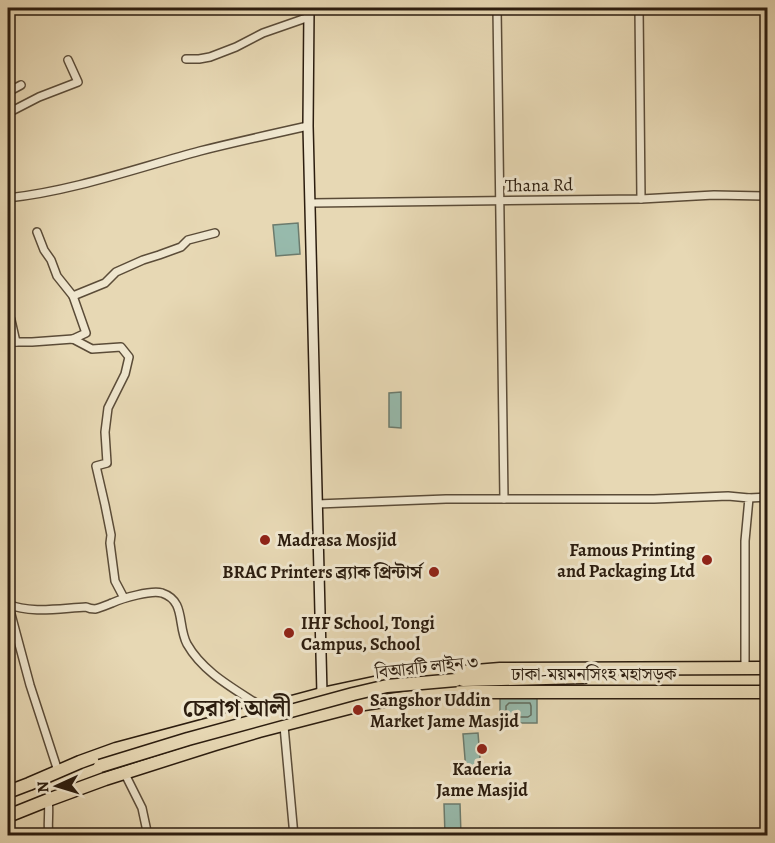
<svg xmlns="http://www.w3.org/2000/svg" width="775" height="843" viewBox="0 0 775 843" font-family="Alegreya,'Noto Serif Bengali',serif">
	<style>
		.water { fill: #97baac; stroke: #6c7b6d; stroke-width: 1.5 }
		.lines { fill: none; stroke-linecap: round; stroke-linejoin: round }
		.shore { stroke: #626c5e; stroke-width: 1.5 }
		.street-casing { stroke: #5b4c38; stroke-width: 10 }
		.secondary-casing { stroke: #2c1d0f; stroke-width: 12 }
		.highway-casing { stroke: #2c1d0f; stroke-width: 15 }
		.street { stroke: #efe6ce; stroke-width: 7 }
		.secondary { stroke: #efe6ce; stroke-width: 9 }
		.highway { stroke: #e7d8b4; stroke-width: 12 }
		.highway-bridge-casing { stroke: #2c1d0f; stroke-width: 15; stroke-linecap: butt }
		.highway-bridge { stroke: #e7d8b4; stroke-width: 12 }
		.poi-dot { fill: #8f2418; stroke: #efe6ce; stroke-width: 2 }
		.labels { text-anchor: middle; stroke-width: 6; stroke-linejoin: round; paint-order: stroke }
		.street-label { font-size: 18px; fill: #2c1d0f; stroke: #efe6ce }
		.poi-label { font-size: 18px; font-weight: bold; fill: #2c1d0f; stroke: #efe6ce; text-anchor: start }
		.district-label { font-size: 24px; font-weight: bold; fill: #2c1d0f; stroke: #efe6ce }
	</style>
	<rect width="100%" height="100%" fill="#e7d8b4"/>
	<filter id="stains"><feTurbulence type="fractalNoise" baseFrequency=".00333" numOctaves="4"/><feColorMatrix values="0 0 0 0 .2 0 0 0 0 .09 0 0 0 0 .02 0 0 0 .5 -.17"/></filter>
	<radialGradient id="worn" r=".72"><stop offset=".6" stop-color="#630" stop-opacity="0"/><stop offset="1" stop-color="#630" stop-opacity=".3"/></radialGradient>
	<g class="water">
		<path d="M 298,223 L 300,254 L 276,256 L 273,225 Z"/>
		<path d="M 401,392 L 401,428 L 389,427 L 389,393 Z"/>
		<rect x="500" y="697" width="37" height="26"/>
		<path d="M 478,733 L 481,770 L 466,771 L 463,734 Z"/>
		<path d="M 444,804 L 460,804 L 461,835 L 445,835 Z"/>
	</g>
	<g class="lines">
		<path class="shore" d="M 509,703 L 530,703 L 531,706 L 531,715 L 528,717 L 508,717 L 506,714 L 506,706 Z"/>
		<g class="street-casing">
			<g id="street">
				<path d="M 497,8 L 504,499"/>
				<path d="M 639,8 L 641,199"/>
				<path d="M 186,59 L 199,59 L 210,57 L 236,47 L 263,33 L 309,17"/>
				<path d="M 8,92 L 21,85"/>
				<path d="M 8,113 L 39,97 L 78,82 L 68,60"/>
				<path d="M 8,198 C 73,191 137,168 200,151 C 236,142 272,134 308,126"/>
				<path d="M 311,203 L 641,199 L 714,195 L 768,196"/>
				<path d="M 37,232 L 44,250 L 51,260 L 57,276 L 73,296 L 86,333 L 73,339"/>
				<path d="M 73,296 L 105,283 L 116,272 L 143,260 L 159,255 L 181,247 L 188,240 L 215,233"/>
				<path d="M 8,312 L 11,320 L 16,342"/>
				<path d="M 8,342 L 32,342 L 73,339 L 92,349 L 121,347 L 129,357 L 125,374 L 108,408 L 105,432 L 107,463 L 96,466 L 105,505 L 111,535 L 110,543 L 115,581 L 124,598"/>
				<path d="M 749,498 L 768,497"/>
				<path d="M 317,504 L 446,499 L 654,499 L 728,496 L 749,498 L 745,541 L 745,668"/>
				<path d="M 8,603 L 30,685 L 58,771"/>
				<path d="M 8,604 C 30,614 62,608 86,607 C 88,608 92,609 95,609 C 100,608 107,605 112,603 C 123,598 151,590 162,593 C 186,601 177,625 187,644 C 204,674 237,690 265,709"/>
				<path d="M 284,726 L 294,836"/>
				<path d="M 125,774 L 142,808 L 148,836"/>
				<path d="M 48,800 C 50,812 47,824 49,836"/>
			</g>
		</g>
		<g class="secondary-casing">
			<path id="secondary" d="M 309,8 L 308,126 L 322,694"/>
		</g>
		<g class="highway-casing">
			<g id="highway">
				<path d="M 463,680 L 584,677"/>
				<path d="M 8,792 L 29,784 L 80,762 L 116,749 L 322,694 L 402,677 L 500,669 L 768,668"/>
				<path d="M 8,816 L 48,800 L 105,779 L 215,744 L 259,731 L 364,704 L 437,693 L 473,692 L 768,692"/>
			</g>
		</g>
		<use href="#street" class="street"/>
		<use href="#secondary" class="secondary"/>
		<use href="#highway" class="highway"/>
		<g class="highway-bridge-casing">
			<path id="highway-bridge" d="M 100,766 L 188,739 L 353,694 L 387,686 L 456,680"/>
		</g>
		<use href="#highway-bridge" class="highway-bridge"/>
	</g>
	<g class="poi-dot">
		<circle cx="265" cy="540" r="6"/>
		<circle cx="707" cy="560" r="6"/>
		<circle cx="434" cy="572" r="6"/>
		<circle cx="289" cy="633" r="6"/>
		<circle cx="358" cy="710" r="6"/>
		<circle cx="482" cy="749" r="6"/>
	</g>
	<g class="labels">
		<g class="street-label">
			<text transform="translate(539 185) rotate(-1)" y="6">Thana Rd</text>
			<text transform="translate(427 667) rotate(-6)" y="6">বিআরটি লাইন ৩</text>
			<text x="594" y="680">ঢাকা-ময়মনসিংহ মহাসড়ক</text>
		</g>
		<g class="poi-label">
			<text x="277" y="546">Madrasa Mosjid</text>
			<text x="695" y="556" text-anchor="end">Famous Printing<tspan x="695" dy="21">and Packaging Ltd</tspan></text>
			<text x="422" y="578" text-anchor="end">BRAC Printers ব্র্যাক প্রিন্টার্স</text>
			<text x="301" y="629">IHF School, Tongi<tspan x="301" dy="21">Campus, School</tspan></text>
			<text x="370" y="706">Sangshor Uddin<tspan x="370" dy="21">Market Jame Masjid</tspan></text>
			<text x="482" y="775" text-anchor="middle">Kaderia<tspan x="482" dy="21">Jame Masjid</tspan></text>
		</g>
		<g class="district-label">
			<text x="237" y="716">চেরাগ আলী</text>
		</g>
	</g>
	<rect width="775" height="843" fill="none" stroke="#e7d8b4" stroke-width="30"/>
	<rect x="9" y="9" width="757" height="825" fill="none" stroke="#2c1d0f" stroke-width="3"/>
	<rect x="15" y="15" width="745" height="813" fill="none" stroke="#2c1d0f" stroke-width="1.5"/>
	<g transform="translate(57 786) rotate(266)" stroke="#efe6ce" stroke-width="4.5" paint-order="stroke">
	<path d="M0-4.5L10 22L0 15L-10 22Z" fill="#2c1d0f"/>
	<text y="-9" font-size="16" font-weight="bold" text-anchor="middle" fill="#2c1d0f">N</text>
	</g>
	<rect width="100%" height="100%" filter="url(#stains)"/>
	<rect width="100%" height="100%" fill="url(#worn)"/>
</svg>
